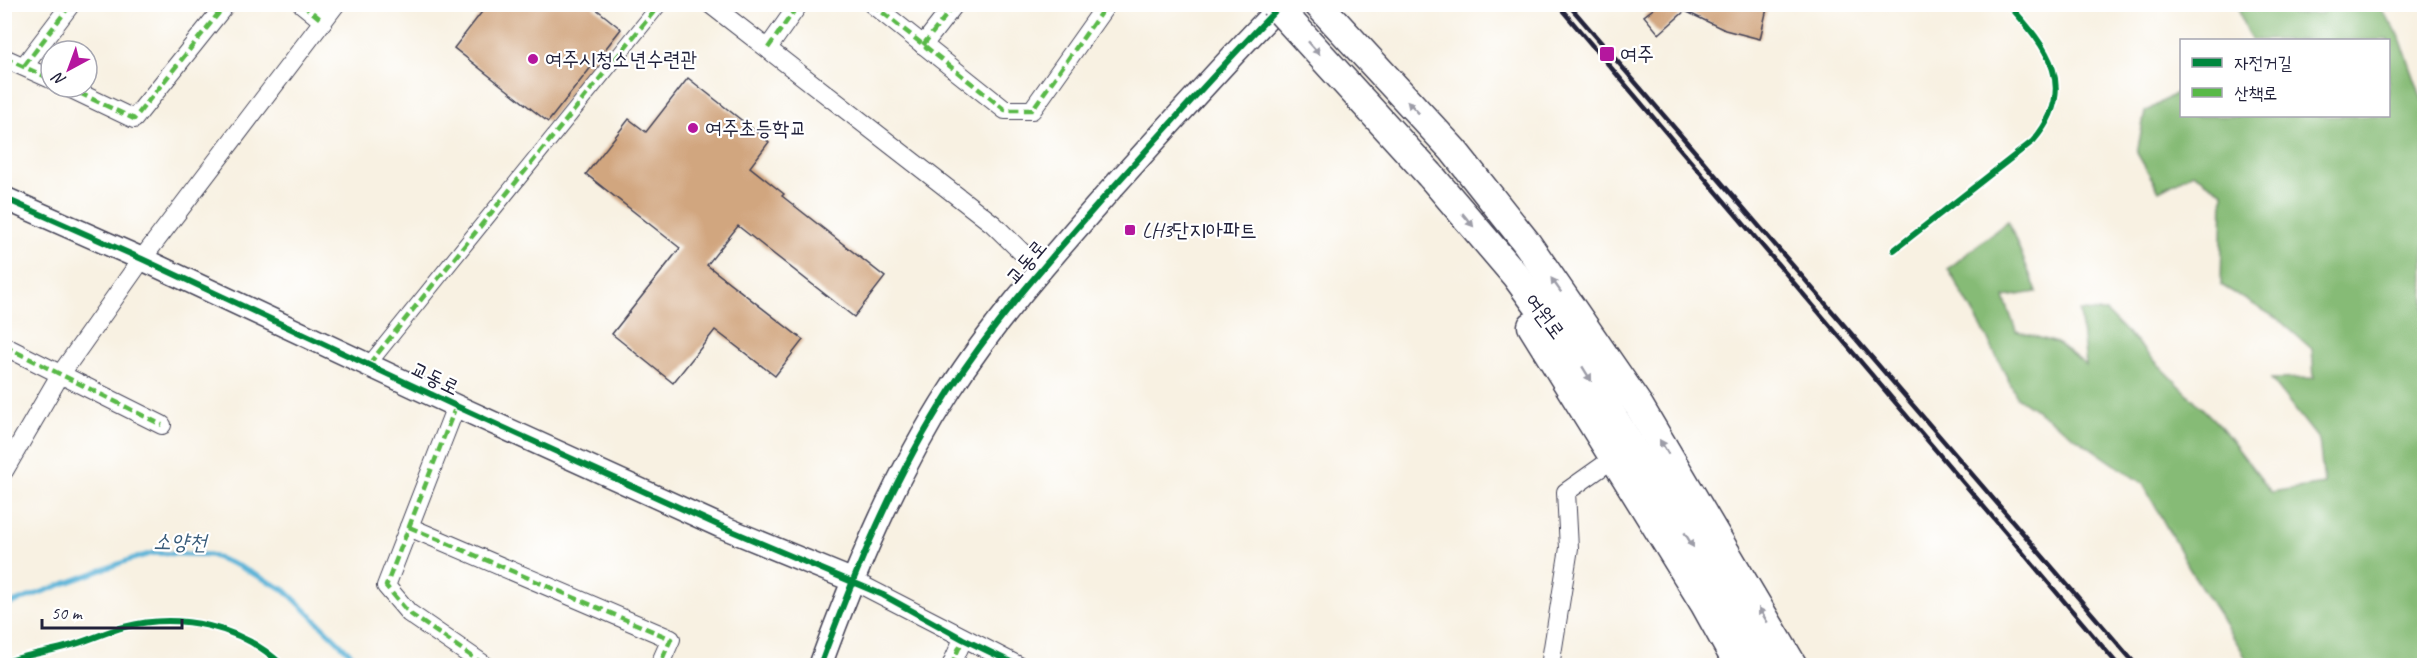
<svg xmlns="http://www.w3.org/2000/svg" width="2429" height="670" viewBox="0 0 2429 670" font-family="Caveat,'Poor Story',sans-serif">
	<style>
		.forest { fill: #86bb76; stroke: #546e58; stroke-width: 1.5 }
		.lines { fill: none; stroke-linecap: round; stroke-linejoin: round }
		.stream { stroke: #5bb4d8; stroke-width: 5 }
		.building { fill: #d1a67f }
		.pedestrian-casing { stroke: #424154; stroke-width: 16 }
		.minor-casing { stroke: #424154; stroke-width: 20 }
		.tertiary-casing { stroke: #424154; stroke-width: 25 }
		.trunk-casing { stroke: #424154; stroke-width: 31 }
		.pedestrian { stroke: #fff; stroke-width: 14 }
		.minor { stroke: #fff; stroke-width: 18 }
		.tertiary { stroke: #fff; stroke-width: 22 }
		.trunk { stroke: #fff; stroke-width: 28 }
		.rail { stroke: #22223b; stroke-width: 4.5 }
		.trunk-bridge-casing { stroke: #424154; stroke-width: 31; stroke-linecap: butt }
		.trunk-bridge { stroke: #fff; stroke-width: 28 }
		.quiet { stroke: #58b947; stroke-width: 4.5; stroke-dasharray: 9 4.5; stroke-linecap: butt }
		.cycleway-casing { stroke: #fff; stroke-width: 10 }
		.cycleway { stroke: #00873e; stroke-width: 6 }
		.oneway { fill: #9c9ca7 }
		.poi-dot { fill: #b5179e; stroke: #fff; stroke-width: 2 }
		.labels { text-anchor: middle; stroke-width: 4.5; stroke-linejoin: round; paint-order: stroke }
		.poi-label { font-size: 21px; fill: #22223b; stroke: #fff; text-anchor: start }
		.street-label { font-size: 21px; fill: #22223b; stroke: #fff }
		.water-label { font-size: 22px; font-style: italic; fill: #395c7a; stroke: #fff }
	</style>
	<rect width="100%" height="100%" fill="#fff"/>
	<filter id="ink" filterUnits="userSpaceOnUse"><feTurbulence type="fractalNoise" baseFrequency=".0167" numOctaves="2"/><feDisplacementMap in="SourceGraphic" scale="12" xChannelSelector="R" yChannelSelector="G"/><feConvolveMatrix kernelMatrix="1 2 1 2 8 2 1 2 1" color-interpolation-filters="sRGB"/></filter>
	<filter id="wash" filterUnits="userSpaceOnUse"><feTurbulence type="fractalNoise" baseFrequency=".008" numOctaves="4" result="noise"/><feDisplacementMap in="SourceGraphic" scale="24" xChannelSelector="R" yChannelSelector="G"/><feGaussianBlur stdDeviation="1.35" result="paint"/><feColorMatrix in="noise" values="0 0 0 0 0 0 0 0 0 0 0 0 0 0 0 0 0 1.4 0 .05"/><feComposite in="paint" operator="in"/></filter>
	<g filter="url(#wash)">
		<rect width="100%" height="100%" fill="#f8f1e2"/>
		<path class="forest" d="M 2238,5 L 2285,5 L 2292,14 L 2322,13 L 2324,5 L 2378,5 L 2399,35 L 2424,105 L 2424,665 L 2249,665 L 2241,649 L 2189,568 L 2143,484 L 2017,397 L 1981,326 L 1948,269 L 2008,221 L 2037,292 L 2004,297 L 2016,331 L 2057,343 L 2086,365 L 2080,311 L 2106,312 L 2222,428 L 2271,492 L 2324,484 L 2319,440 L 2271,379 L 2314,378 L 2312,349 L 2278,319 L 2221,285 L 2223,192 L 2193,173 L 2159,191 L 2137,153 L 2145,112 L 2181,90 L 2182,116 L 2388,116 L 2388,40 L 2252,40 L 2244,27 Z"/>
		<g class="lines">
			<path class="stream" d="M 4,606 L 129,560 L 153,553 L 210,555 L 238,566 L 285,590 L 363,666"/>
		</g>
		<g id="blocks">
			<g class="building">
				<path d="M 488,4 L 590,4 L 621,29 L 548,122 L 454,48 Z"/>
				<path d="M 1660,4 L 1768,4 L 1760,39 L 1725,30 L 1685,11 L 1659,34 L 1644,16 Z"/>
				<path d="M 688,78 L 769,142 L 750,167 L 784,194 L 782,196 L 885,277 L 854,317 L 738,226 L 707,265 L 803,340 L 775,376 L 715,330 L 673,383 L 612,334 L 680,248 L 586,174 L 629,119 L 646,132 Z"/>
			</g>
		</g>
	</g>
	<g filter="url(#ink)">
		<use href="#blocks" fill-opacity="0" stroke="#424154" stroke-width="1.5"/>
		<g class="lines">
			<g class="pedestrian-casing">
				<path id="pedestrian" d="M 369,364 L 660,4"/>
			</g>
			<g class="minor-casing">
				<g id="minor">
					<path d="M 302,4 L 323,21"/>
					<path d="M 710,4 L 993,224 L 1040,270"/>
					<path d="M 872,4 L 1005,110 L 1032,110 L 1107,4"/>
					<path d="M 923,45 L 955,4"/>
					<path d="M 768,48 L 799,4"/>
					<path d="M 4,58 L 51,79"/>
					<path d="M 24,66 L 71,4"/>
					<path d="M 67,87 L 134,119 L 226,4"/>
					<path d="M 4,346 L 162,425"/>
					<path d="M 456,406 L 386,586 L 409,613 L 486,666"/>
					<path d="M 4,471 L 60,375 L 142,259 L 336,4"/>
					<path d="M 409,527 L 671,639 L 659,666"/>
					<path d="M 854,581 L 1019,666"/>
					<path d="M 951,666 L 963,639"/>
					<path d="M 1550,666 L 1569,548 L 1566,492 L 1614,458"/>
				</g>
			</g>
			<g class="tertiary-casing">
				<g id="tertiary">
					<path d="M 4,198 L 142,259 L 456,406 L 720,526 L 854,581"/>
					<path d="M 820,666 C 855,571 895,475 950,390 C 995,320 1051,258 1106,195 C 1164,131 1221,66 1282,4"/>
				</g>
			</g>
			<g class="trunk-casing">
				<g id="trunk">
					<path d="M 1318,4 L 1453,150 L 1526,242 L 1639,406 L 1793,666"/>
					<path d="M 1430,175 L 1516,276 L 1582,366 L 1765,666"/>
					<path d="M 1532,326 L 1704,603 L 1739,666"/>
				</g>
			</g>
			<use href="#pedestrian" class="pedestrian"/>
			<use href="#minor" class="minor"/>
			<use href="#tertiary" class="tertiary"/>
			<use href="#trunk" class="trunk"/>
			<g class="rail">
				<path d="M 1557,4 L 2119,666"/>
				<path d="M 1568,4 L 2137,666"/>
			</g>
			<g class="trunk-bridge-casing">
				<path id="trunk-bridge" d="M 1274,4 L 1430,175"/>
			</g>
			<use href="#trunk-bridge" class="trunk-bridge"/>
			<g class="quiet">
				<path d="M 302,4 L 323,21"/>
				<path d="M 872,4 L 1005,110 L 1032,110 L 1107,4"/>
				<path d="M 923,45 L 955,4"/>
				<path d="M 768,48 L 799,4"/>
				<path d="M 4,58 L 51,79"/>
				<path d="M 24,66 L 71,4"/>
				<path d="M 67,87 L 134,119 L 226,4"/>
				<path d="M 4,346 L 162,425"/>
				<path d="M 369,364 L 660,4"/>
				<path d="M 456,406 L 386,586 L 409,613 L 486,666"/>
				<path d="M 409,527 L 671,639 L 659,666"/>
				<path d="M 951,666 L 963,639"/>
			</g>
			<g class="cycleway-casing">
				<g id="cycleway">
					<path d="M 4,198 L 142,259 L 456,406 L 720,526 L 883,595 L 963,639 L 1019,666"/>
					<path d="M 1894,250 L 2033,141 C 2079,88 2048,48 2008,4"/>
					<path d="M 4,663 C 26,654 50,652 72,645 C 89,640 106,632 124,627 C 179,612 242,626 283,666"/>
					<path d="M 820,666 C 855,571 895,475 950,390 C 995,320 1051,258 1106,195 C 1164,131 1221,66 1282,4"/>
				</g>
			</g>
			<use href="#cycleway" class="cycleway"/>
		</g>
		<defs><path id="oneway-solid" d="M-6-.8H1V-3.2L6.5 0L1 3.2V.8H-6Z" transform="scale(1.5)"/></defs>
		<g class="oneway">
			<use href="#oneway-solid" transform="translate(1314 48) rotate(48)"/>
			<use href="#oneway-solid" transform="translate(1413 107) rotate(-133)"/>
			<use href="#oneway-solid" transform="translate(1468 220) rotate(50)"/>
			<use href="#oneway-solid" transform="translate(1556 285) rotate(-125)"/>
			<use href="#oneway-solid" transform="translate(1587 374) rotate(58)"/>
			<use href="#oneway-solid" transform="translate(1664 447) rotate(-121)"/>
			<use href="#oneway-solid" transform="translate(1689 540) rotate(59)"/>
			<use href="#oneway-solid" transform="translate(1763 615) rotate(-121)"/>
		</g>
	</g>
	<g class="poi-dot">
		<rect x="1599" y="46" width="16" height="16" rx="3"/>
		<circle cx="533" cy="59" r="6"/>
		<circle cx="693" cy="128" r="6"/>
		<rect x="1124" y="224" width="12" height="12" rx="3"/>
	</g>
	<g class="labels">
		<g class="poi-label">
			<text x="1620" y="61">여주</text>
			<text x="545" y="66">여주시청소년수련관</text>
			<text x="705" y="135">여주초등학교</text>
			<text x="1142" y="237">LH3단지아파트</text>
		</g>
		<g class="street-label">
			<text transform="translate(1026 262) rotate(-50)" y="7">교동로</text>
			<text transform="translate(1545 316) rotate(53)" y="7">여원로</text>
			<text transform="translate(435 378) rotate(26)" y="7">교동로</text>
		</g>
		<g class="water-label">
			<text transform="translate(180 541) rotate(1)" y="8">소양천</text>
		</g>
	</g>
	<rect width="2429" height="670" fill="none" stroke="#fff" stroke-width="24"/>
	<rect x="2180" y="39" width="210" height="78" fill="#ffffff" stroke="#a7a7b1" stroke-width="1.5"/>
	<rect x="2192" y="58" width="30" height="9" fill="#00873e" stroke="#a7a7b1" stroke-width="1.5"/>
	<text x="2234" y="69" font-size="18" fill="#22223b">자전거길</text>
	<rect x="2192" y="88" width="30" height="9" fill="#58b947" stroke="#a7a7b1" stroke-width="1.5"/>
	<text x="2234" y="99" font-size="18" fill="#22223b">산책로</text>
	<g transform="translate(69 69) rotate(221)"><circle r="28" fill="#ffffff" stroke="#a7a7b1" stroke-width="1.5"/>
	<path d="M0-4.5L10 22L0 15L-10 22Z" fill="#b5179e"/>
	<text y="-9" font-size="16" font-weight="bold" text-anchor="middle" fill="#22223b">N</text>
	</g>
	<path d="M42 619v9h140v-9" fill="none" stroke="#22223b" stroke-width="3"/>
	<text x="51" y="619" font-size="18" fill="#22223b" stroke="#ffffff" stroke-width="4.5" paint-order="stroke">50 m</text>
</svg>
